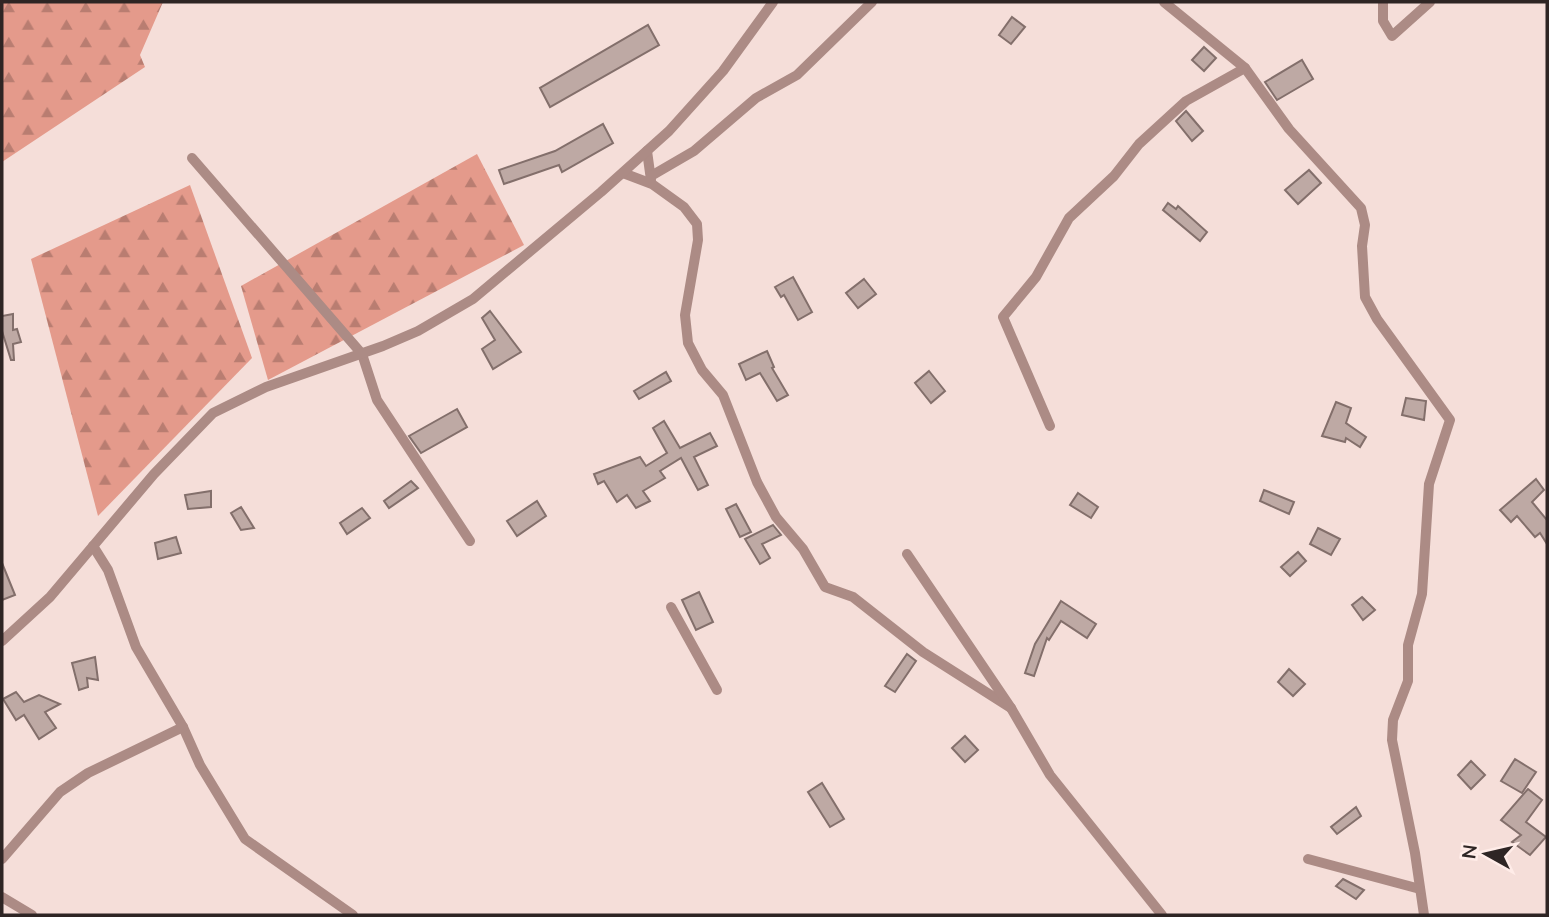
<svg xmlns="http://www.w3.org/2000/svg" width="1549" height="917" viewBox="0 0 1549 917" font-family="Mulish,sans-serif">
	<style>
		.forest { fill: url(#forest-firs) }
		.building { fill: #bea9a4; stroke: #836f6b; stroke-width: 2 }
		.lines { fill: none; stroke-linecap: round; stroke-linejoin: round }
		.street { stroke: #ac8b85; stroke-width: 10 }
	</style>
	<defs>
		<pattern id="forest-firs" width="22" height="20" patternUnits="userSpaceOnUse" patternTransform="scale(1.75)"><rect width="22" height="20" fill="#e49a8b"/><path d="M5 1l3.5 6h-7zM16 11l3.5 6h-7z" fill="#b97d71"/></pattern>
	</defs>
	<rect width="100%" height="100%" fill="#f5ded9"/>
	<g class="forest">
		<path d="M 2,2 L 163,2 L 140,55 L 145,67 L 2,162 Z"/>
		<path d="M 477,154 L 524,245 L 268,380 L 241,286 Z"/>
		<path d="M 190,185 L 252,358 L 98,516 L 31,259 Z"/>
	</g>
	<g class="building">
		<path d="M 1012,17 L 1025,27 L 1011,44 L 999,35 Z"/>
		<path d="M 648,25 L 659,45 L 550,107 L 540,88 Z"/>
		<path d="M 1204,47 L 1216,58 L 1204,71 L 1192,60 Z"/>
		<path d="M 1302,60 L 1313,79 L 1277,100 L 1265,82 Z"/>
		<path d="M 1186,111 L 1203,131 L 1192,141 L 1176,121 Z"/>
		<path d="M 603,124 L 613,143 L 562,172 L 559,165 L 504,184 L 499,170 L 555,151 Z"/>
		<path d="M 1309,170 L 1321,183 L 1298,204 L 1285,190 Z"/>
		<path d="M 1168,203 L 1176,209 L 1178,206 L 1207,232 L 1200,241 L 1163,210 Z"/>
		<path d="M 793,277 L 812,312 L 798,320 L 784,295 L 781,297 L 775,287 Z"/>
		<path d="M 864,279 L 876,294 L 858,308 L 846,293 Z"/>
		<path d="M 490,311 L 521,352 L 493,369 L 482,349 L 495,340 L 482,318 Z"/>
		<path d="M 13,314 L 13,330 L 17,329 L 21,342 L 13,344 L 14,360 L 11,360 L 2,331 L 2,316 Z"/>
		<path d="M 767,351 L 774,367 L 772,368 L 788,395 L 777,401 L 760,373 L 746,380 L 739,364 Z"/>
		<path d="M 929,371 L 945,391 L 931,403 L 915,383 Z"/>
		<path d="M 666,372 L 671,381 L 639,399 L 634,391 Z"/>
		<path d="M 1406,398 L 1426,401 L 1424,420 L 1402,415 Z"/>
		<path d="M 1336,402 L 1351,408 L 1346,423 L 1366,437 L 1360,447 L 1346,438 L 1345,442 L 1322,436 Z"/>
		<path d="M 457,409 L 467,427 L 421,453 L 409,436 Z"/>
		<path d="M 664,421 L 680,448 L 710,433 L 717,446 L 694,457 L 708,485 L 698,490 L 681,458 L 660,471 L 665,478 L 643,491 L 650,501 L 636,508 L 627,495 L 617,502 L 604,481 L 598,484 L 594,474 L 640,457 L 646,466 L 667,453 L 653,428 Z"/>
		<path d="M 1536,479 L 1544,490 L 1532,502 L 1547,520 L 1547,544 L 1540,533 L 1535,537 L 1517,516 L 1511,522 L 1500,510 Z"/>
		<path d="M 411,481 L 418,488 L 389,508 L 384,501 Z"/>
		<path d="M 1264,490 L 1294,502 L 1289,514 L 1260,501 Z"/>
		<path d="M 211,491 L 211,507 L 188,509 L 185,495 Z"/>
		<path d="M 1078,493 L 1098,507 L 1091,518 L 1070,505 Z"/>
		<path d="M 537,501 L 546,516 L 517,536 L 507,521 Z"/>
		<path d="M 736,504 L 751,532 L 740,537 L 726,509 Z"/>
		<path d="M 241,507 L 254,528 L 241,530 L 231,513 Z"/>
		<path d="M 362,508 L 370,518 L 347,534 L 340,523 Z"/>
		<path d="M 773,525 L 781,535 L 762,544 L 770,558 L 760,564 L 745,539 Z"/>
		<path d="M 1318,528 L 1340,539 L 1331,555 L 1310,544 Z"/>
		<path d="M 176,537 L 181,553 L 158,559 L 155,543 Z"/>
		<path d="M 1298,552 L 1306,561 L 1290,576 L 1281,567 Z"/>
		<path d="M 2,563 L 15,595 L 2,600 Z"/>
		<path d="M 699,592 L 713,622 L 696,630 L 682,600 Z"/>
		<path d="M 1362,597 L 1375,610 L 1363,620 L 1352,605 Z"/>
		<path d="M 1061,601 L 1096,624 L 1087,638 L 1061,621 L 1049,640 L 1047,638 L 1034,676 L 1025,673 L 1035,644 Z"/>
		<path d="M 907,654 L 916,661 L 895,692 L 885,686 Z"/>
		<path d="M 95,657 L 98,680 L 87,678 L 88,687 L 79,690 L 72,663 Z"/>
		<path d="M 1289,669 L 1305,684 L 1293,696 L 1278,682 Z"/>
		<path d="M 16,692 L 24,702 L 39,695 L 60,704 L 45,712 L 56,728 L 39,739 L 24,715 L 16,720 L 3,699 Z"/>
		<path d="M 965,736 L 978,750 L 965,762 L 952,748 Z"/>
		<path d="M 1515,759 L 1536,772 L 1522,793 L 1501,781 Z"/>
		<path d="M 1471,761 L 1485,775 L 1471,789 L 1458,775 Z"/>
		<path d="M 822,783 L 844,819 L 830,827 L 808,792 Z"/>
		<path d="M 1528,789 L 1542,800 L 1526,822 L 1546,837 L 1530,855 L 1512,842 L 1521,835 L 1501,820 Z"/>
		<path d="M 1356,807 L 1361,816 L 1337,834 L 1331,827 Z"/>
		<path d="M 1343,879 L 1364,890 L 1356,899 L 1336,886 Z"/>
	</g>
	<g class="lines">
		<g class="street">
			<path d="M 1164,2 L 1245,68 L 1289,129 L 1361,208 L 1365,225 L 1362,246 L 1365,297 L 1377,319 L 1450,420 L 1429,484 L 1422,594 L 1408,645 L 1408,681 L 1393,720 L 1392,740 L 1415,853 L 1424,915"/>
			<path d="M 1383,2 L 1383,21 L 1392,36 L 1430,2"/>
			<path d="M 647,151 L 651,180"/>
			<path d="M 192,158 L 362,354 L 377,400 L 470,541"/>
			<path d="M 623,173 L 652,184 L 684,207 L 697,224 L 698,240 L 685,315 L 688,343 L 702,370 L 723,395 L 757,482 L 776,517 L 803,549 L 825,587 L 853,597 L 923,652 L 1011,708"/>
			<path d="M 651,176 L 694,151 L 756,98 L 797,75 L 872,2"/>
			<path d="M 1050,426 L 1003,317 L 1036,277 L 1069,218 L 1114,176 L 1139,144 L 1186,101 L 1245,68"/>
			<path d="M 93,546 L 108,570 L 136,647 L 183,727 L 200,765 L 245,839 L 353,915"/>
			<path d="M 907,554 L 1011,708 L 1050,775 L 1162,915"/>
			<path d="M 671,607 L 717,690"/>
			<path d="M 2,641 L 50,597 L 154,474 L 213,413 L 266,387 L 383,346 L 418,331 L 473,299 L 601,192 L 669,131 L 723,71 L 773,2"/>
			<path d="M 2,859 L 60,792 L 88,773 L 183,727"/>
			<path d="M 1308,859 L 1420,889"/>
			<path d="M 2,897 L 32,915"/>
		</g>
	</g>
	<rect width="1549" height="917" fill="none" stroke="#2e2524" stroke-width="7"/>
	<g transform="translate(1486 854) rotate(278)" stroke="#ffece8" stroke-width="5" paint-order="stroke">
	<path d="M0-5L12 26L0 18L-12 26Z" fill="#2e2524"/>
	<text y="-10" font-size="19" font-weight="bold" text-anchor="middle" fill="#2e2524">N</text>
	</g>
</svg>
